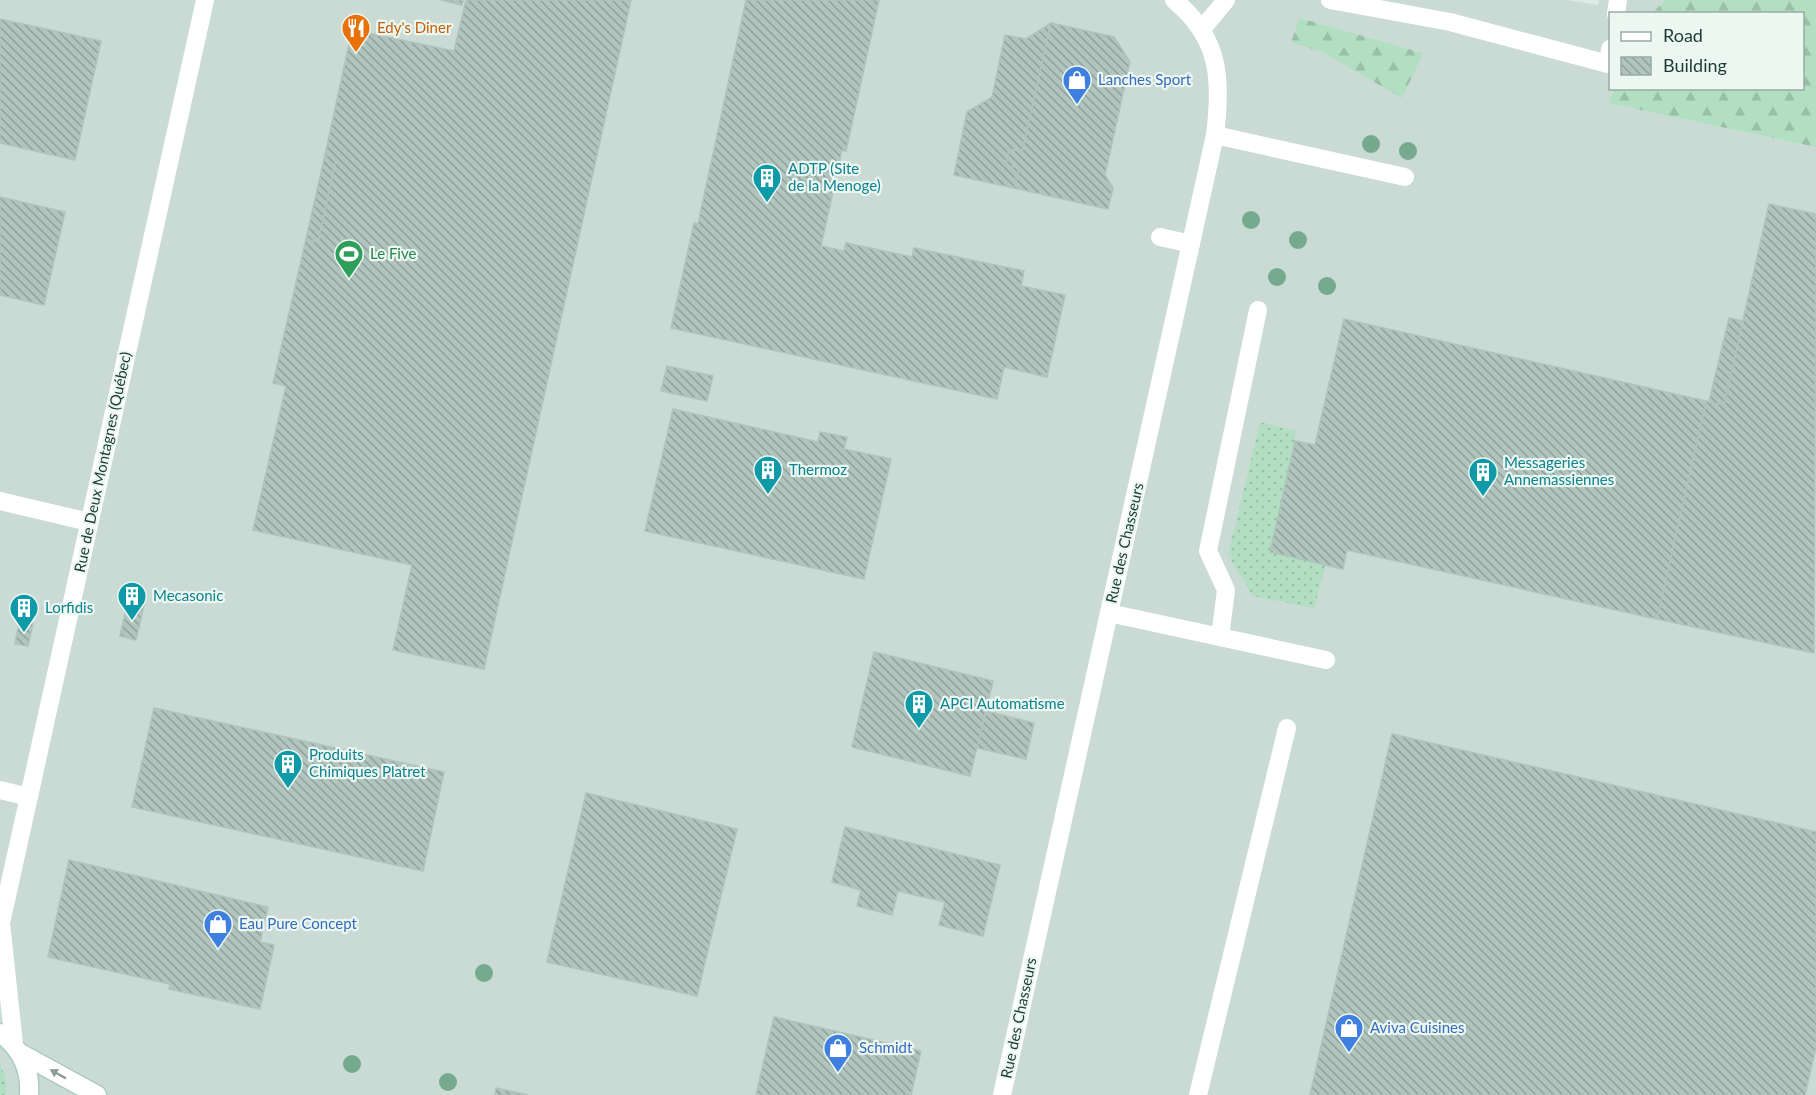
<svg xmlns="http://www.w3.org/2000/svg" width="1816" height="1095" viewBox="0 0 1816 1095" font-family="Lato,sans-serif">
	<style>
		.built { fill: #cadad4; fill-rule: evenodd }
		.forest { fill: url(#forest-firs) }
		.garden { fill: url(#garden-dots) }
		.building { fill: url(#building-back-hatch); stroke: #aec4bd; stroke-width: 1.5 }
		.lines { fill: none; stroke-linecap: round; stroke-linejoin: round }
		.secondary-casing { stroke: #aecbc3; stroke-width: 21 }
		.lane { stroke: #fff; stroke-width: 18 }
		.street { stroke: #fff; stroke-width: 18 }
		.secondary { stroke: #fff; stroke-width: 18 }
		.tree { fill: #76aa8f }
		.oneway { fill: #8e9c9a }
		.labels { text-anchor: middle; stroke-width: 4.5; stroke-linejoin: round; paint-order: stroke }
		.food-label { font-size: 15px; fill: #c56008; stroke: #ecf7f2; text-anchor: start }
		.shop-label { font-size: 15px; fill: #366cbe; stroke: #ecf7f2; text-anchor: start }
		.culture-label { font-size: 15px; fill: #0d838f; stroke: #ecf7f2; text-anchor: start }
		.leisure-label { font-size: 15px; fill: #27864d; stroke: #ecf7f2; text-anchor: start }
		.street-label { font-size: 15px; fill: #1d3a35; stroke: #ecf7f2 }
	</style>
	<defs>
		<pattern id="forest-firs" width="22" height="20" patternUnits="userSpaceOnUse" patternTransform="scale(1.5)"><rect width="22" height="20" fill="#b2dec1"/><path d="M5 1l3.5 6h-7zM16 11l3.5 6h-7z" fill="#99bfa6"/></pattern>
		<pattern id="garden-dots" width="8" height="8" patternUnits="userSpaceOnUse" patternTransform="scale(1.5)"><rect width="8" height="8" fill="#b2dec1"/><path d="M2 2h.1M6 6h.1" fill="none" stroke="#99bfa6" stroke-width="1.8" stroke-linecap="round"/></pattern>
		<pattern id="building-back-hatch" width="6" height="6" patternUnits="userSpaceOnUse" patternTransform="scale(1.5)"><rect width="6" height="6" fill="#b1c5be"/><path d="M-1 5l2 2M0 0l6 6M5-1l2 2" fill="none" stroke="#8fa19b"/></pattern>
	</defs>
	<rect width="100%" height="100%" fill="#dceae5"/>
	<path class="built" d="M 0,0 L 1566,0 L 1598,5 L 1599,0 L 1666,0 L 1652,13 L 1610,14 L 1610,88 L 1615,89 L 1608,103 L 1816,147 L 1816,1095 L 0,1095 ZM 1300,18 L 1422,53 L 1402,97 L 1322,52 Z"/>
	<g class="forest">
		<path d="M 1666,0 L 1816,0 L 1816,147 L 1608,103 L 1615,89 L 1802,88 L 1802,14 L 1652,13 Z"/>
		<path d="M 1300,18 L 1423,53 L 1402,98 L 1322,52 L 1291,42 Z"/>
	</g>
	<g class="garden">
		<path d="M 1260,422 L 1296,431 L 1270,552 L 1326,565 L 1314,608 L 1253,596 L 1228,555 Z"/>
		<path d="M 0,1064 L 6,1079 L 6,1095 L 0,1095 Z"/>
	</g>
	<g class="building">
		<path d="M 441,0 L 463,0 L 462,5 Z"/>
		<path d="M 466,0 L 631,0 L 484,669 L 393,650 L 412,565 L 253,530 L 286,386 L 273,383 L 306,239 L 318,242 L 336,158 L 325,155 L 349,44 L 368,33 L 454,51 Z"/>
		<path d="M 746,0 L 879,0 L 846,151 L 842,150 L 821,246 L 844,251 L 846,243 L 912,257 L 914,248 L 1024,271 L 1021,286 L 1065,295 L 1047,377 L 1004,367 L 997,399 L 671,328 L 694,223 L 698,224 Z"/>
		<path d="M 0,19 L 101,41 L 75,160 L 0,143 Z"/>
		<path d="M 1051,23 L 1022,152 L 1009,149 L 1006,165 L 1019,168 L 1014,188 L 954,175 L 967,112 L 992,97 L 1005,35 L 1026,39 Z"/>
		<path d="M 1051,23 L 1114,37 L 1130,62 L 1105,175 L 1113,188 L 1108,209 L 1014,188 L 1019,168 L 1006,165 L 1009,149 L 1022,152 Z"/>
		<path d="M 353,28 L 368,33 L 349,44 Z"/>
		<path d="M 325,155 L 336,158 L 318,242 L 306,239 Z"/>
		<path d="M 0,197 L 65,212 L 44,305 L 0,295 Z"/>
		<path d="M 1769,204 L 1816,214 L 1814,653 L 1657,619 L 1706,401 L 1724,405 Z"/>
		<path d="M 1729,318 L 1743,321 L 1724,405 L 1709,402 Z"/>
		<path d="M 1344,319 L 1706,401 L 1657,619 L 1347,550 L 1343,569 L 1270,552 L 1295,441 L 1315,445 Z"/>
		<path d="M 667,366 L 713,376 L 707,401 L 661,391 Z"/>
		<path d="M 673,409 L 818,442 L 820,432 L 847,437 L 844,449 L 891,459 L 864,579 L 645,531 Z"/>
		<path d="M 128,601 L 144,605 L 136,640 L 120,636 Z"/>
		<path d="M 19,622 L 33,624 L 28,646 L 15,644 Z"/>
		<path d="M 874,652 L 993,681 L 970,776 L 852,747 Z"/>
		<path d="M 154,708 L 444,772 L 423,871 L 132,807 Z"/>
		<path d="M 986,711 L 1034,723 L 1026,759 L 977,748 Z"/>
		<path d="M 1392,734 L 1816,832 L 1816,1047 L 1805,1095 L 1310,1095 Z"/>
		<path d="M 586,793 L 737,829 L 697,996 L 547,962 Z"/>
		<path d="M 845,827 L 1000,865 L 983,936 L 939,925 L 945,902 L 898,891 L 892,915 L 857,906 L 861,890 L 832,882 Z"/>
		<path d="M 69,860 L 268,907 L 260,942 L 274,945 L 260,1009 L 169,989 L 170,984 L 48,957 Z"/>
		<path d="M 774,1017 L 921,1051 L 911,1095 L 756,1095 Z"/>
		<path d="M 496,1088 L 528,1095 L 495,1095 Z"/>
	</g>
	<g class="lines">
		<g class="secondary-casing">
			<g id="secondary">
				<path d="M 0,1033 C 20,1048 31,1069 29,1095"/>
				<path d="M 20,1053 L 97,1095"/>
			</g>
		</g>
		<g class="lane">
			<path d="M 1330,0 L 1450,22 L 1608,64 L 1610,49"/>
			<path d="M 1616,14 L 1618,0"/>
			<path d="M 1215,135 L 1405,177"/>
			<path d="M 1160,237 L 1191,244"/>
			<path d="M 0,501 L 89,522"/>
			<path d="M 1109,613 L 1326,660"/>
			<path d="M 1220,637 L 1226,590 L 1208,551 L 1258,310"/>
			<path d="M 0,790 L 29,797"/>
			<path d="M 1198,1095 L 1287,728"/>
		</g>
		<g class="street">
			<path d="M 1202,29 L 1226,0"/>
			<path d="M 14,1044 L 1,923 L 205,0"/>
			<path d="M 1002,1095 L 1215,135 C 1222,79 1220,38 1174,0"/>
		</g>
		<use href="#secondary" class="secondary"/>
	</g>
	<g class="tree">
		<circle cx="1371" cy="144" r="9"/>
		<circle cx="1408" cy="151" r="9"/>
		<circle cx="1251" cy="220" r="9"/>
		<circle cx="1298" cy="240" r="9"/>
		<circle cx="1277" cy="277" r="9"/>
		<circle cx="1327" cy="286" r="9"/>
		<circle cx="484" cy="973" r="9"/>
		<circle cx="352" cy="1064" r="9"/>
		<circle cx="448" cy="1082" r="9"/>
	</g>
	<defs><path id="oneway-solid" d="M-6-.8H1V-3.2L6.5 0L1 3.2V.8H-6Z" transform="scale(1.5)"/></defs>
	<use class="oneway" href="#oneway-solid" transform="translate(58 1074) rotate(-151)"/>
	<defs>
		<g id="restaurant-pin" transform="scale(1.5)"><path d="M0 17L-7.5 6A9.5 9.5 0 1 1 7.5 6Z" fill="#e8710a" stroke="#ecf7f2"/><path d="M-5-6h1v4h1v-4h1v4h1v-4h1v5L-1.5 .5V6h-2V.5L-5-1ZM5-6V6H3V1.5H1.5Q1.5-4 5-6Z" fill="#fff"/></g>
		<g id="shop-pin" transform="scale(1.5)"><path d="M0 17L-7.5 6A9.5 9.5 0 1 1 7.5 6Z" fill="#3f7fe0" stroke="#ecf7f2"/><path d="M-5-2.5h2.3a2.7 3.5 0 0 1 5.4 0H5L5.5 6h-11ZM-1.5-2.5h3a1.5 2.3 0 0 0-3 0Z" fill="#fff"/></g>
		<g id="building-pin" transform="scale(1.5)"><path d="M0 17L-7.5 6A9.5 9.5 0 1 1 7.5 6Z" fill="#0f9aa8" stroke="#ecf7f2"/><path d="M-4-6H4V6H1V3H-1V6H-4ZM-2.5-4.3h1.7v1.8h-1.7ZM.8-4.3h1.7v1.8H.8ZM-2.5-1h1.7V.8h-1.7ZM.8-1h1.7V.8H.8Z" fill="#fff"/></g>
		<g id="stadium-pin" transform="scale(1.5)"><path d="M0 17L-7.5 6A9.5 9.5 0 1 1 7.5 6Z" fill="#2e9e5b" stroke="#ecf7f2"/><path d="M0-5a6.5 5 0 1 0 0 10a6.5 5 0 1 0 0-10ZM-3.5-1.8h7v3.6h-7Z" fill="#fff"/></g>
	</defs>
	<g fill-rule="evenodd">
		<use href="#restaurant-pin" x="356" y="28"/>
		<use href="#shop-pin" x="1077" y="80"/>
		<use href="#building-pin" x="767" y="178"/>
		<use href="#stadium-pin" x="349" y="254"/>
		<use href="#building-pin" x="768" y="470"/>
		<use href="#building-pin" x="1483" y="472"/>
		<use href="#building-pin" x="132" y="596"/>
		<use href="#building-pin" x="24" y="608"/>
		<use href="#building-pin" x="919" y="704"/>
		<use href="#building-pin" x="288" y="764"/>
		<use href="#shop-pin" x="218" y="924"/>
		<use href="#shop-pin" x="1349" y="1028"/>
		<use href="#shop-pin" x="838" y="1048"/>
	</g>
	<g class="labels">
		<g class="food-label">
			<text x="377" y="33">Edy's Diner</text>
		</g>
		<g class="shop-label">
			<text x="1098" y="85">Lanches Sport</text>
			<text x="239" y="929">Eau Pure Concept</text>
			<text x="1370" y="1033">Aviva Cuisines</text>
			<text x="859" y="1053">Schmidt</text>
		</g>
		<g class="culture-label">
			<text x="788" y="174">ADTP (Site<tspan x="788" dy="17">de la Menoge)</tspan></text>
			<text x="1504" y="468">Messageries<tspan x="1504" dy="17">Annemassiennes</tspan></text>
			<text x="789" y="475">Thermoz</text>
			<text x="153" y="601">Mecasonic</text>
			<text x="45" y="613">Lorfidis</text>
			<text x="940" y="709">APCI Automatisme</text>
			<text x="309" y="760">Produits<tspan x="309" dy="17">Chimiques Platret</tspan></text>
		</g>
		<g class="leisure-label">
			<text x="370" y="259">Le Five</text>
		</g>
		<g class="street-label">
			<text transform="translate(103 462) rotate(-78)" y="5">Rue de Deux Montagnes (Québec)</text>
			<text transform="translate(1125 543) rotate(-77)" y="5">Rue des Chasseurs</text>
			<text transform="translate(1019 1018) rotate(-78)" y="5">Rue des Chasseurs</text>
		</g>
	</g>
	<rect x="1609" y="12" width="195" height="78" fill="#ecf7f2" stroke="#99aba6" stroke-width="1.5"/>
	<rect x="1621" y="32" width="30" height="9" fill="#ffffff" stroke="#99aba6" stroke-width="1.5"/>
	<text x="1663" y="42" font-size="18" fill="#1d3a35">Road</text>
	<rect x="1621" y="57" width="30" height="18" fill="url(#building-back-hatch)" stroke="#99aba6" stroke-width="1.5"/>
	<text x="1663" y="72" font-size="18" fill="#1d3a35">Building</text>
</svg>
